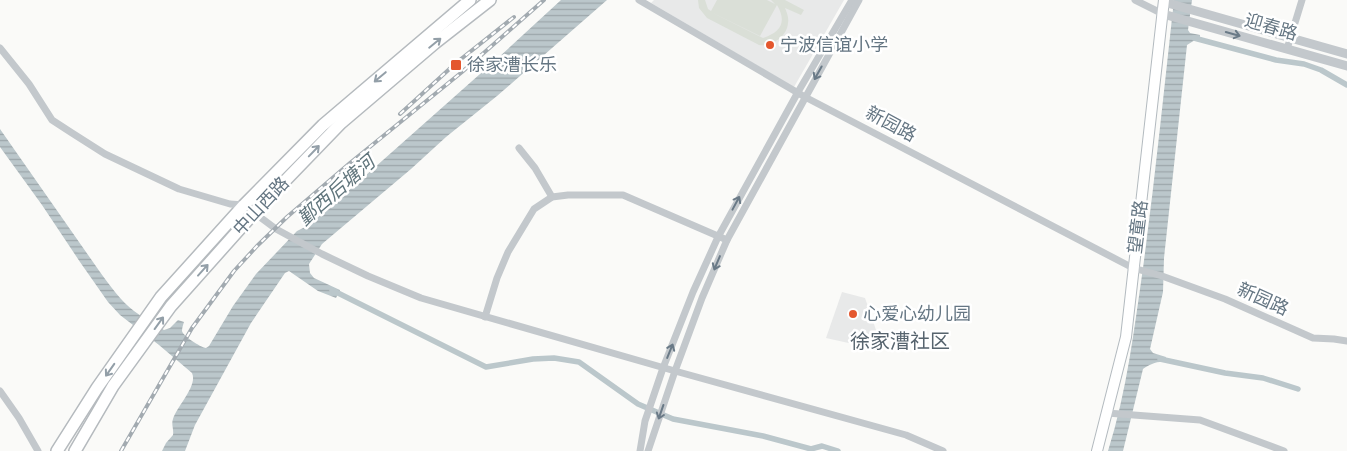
<svg xmlns="http://www.w3.org/2000/svg" width="1347" height="451" viewBox="0 0 1347 451" font-family="'Alegreya Sans','Noto Sans SC',sans-serif">
	<style>
		.built { fill: #e8e9e9 }
		.green { fill: #dadfd7; fill-rule: evenodd }
		.water { fill: url(#water-rules) }
		.lines { fill: none; stroke-linecap: round; stroke-linejoin: round }
		.canal { stroke: #bbc7cb; stroke-width: 5.5 }
		.secondary-casing { stroke: #b3babf; stroke-width: 12 }
		.primary-casing { stroke: #b5babe; stroke-width: 14 }
		.minor { stroke: #c3c8cc; stroke-width: 7 }
		.tertiary { stroke: #c3c8cc; stroke-width: 9 }
		.secondary { stroke: #fff; stroke-width: 10 }
		.primary { stroke: #fff; stroke-width: 11 }
		.rail-casing { stroke: #a2aab0; stroke-width: 4 }
		.rail { stroke: #fff; stroke-width: 2; stroke-dasharray: 5.5; stroke-linecap: butt }
		.oneway { stroke: #6a7a87 }
		.oneway2 { stroke: #939fa8 }
		.poi-dot { fill: #e4572e; stroke: #fff; stroke-width: 2 }
		.labels { text-anchor: middle; stroke-width: 5; stroke-linejoin: round; paint-order: stroke }
		.street-label { font-size: 18px; fill: #657683; stroke: #fff }
		.poi-label { font-size: 18px; fill: #657683; stroke: #fff; text-anchor: start }
		.water-label { font-size: 19px; font-style: italic; fill: #60757c; stroke: #fff }
		.quarter-label { font-size: 20px; fill: #57646e; stroke: #fff }
	</style>
	<defs>
		<pattern id="water-rules" width="6" height="5" patternUnits="userSpaceOnUse" patternTransform="scale(1.25)"><rect width="6" height="5" fill="#bbc7cb"/><path d="M0 2.5h6" fill="none" stroke="#9ca6aa"/></pattern>
	</defs>
	<rect width="100%" height="100%" fill="#fafaf8"/>
	<g class="built">
		<path d="M 654,0 L 844,0 L 794,87 L 651,3 Z"/>
		<path d="M 842,292 L 865,298 L 876,330 L 871,348 L 826,338 Z"/>
	</g>
	<path class="green" d="M 698,0 L 705,0 L 708,9 L 711,11 L 717,0 L 767,0 L 775,4 L 771,0 L 785,0 L 804,10 L 801,15 L 785,8 C 787,13 789,18 788,23 C 787,37 771,47 759,45 L 707,18 L 699,8 ZM 777,5 C 787,22 781,32 763,38 L 711,12 L 760,36 Z"/>
	<g class="water">
		<path d="M 561,0 L 607,0 L 497,96 L 446,137 L 411,169 L 322,244 L 309,264 L 310,273 L 314,278 L 340,290 L 336,298 L 318,291 L 289,271 L 285,273 L 251,323 L 195,425 L 185,451 L 162,451 L 166,443 L 173,435 C 174,430 171,424 173,419 C 177,406 198,386 192,373 L 159,345 L 120,315 L 108,302 L 80,262 L 42,205 L 0,147 L 0,129 L 100,272 C 110,286 121,301 134,311 C 143,318 154,324 164,330 L 170,328 L 178,320 L 184,322 C 183,325 182,328 182,331 C 183,336 200,347 206,348 L 209,346 L 233,306 L 256,274 L 297,231 L 309,225 L 356,184 L 498,58 Z"/>
		<path d="M 1174,0 L 1192,0 L 1188,30 L 1190,33 L 1200,35 L 1200,42 L 1195,40 L 1187,45 L 1164,258 L 1163,292 L 1150,349 L 1153,353 L 1166,357 L 1165,362 C 1157,361 1149,365 1143,369 L 1123,451 L 1108,451 C 1127,391 1134,330 1143,268 C 1155,179 1164,90 1174,0 Z"/>
	</g>
	<g class="lines">
		<g class="canal">
			<path d="M 1194,38 L 1276,60 L 1304,64 L 1321,70 L 1347,85"/>
			<path d="M 332,290 L 486,367 L 533,359 L 554,358 L 579,362 L 638,404 L 673,419 L 763,436 L 811,449 L 822,446 L 838,451"/>
			<path d="M 1160,359 L 1225,373 L 1263,378 L 1298,389"/>
		</g>
		<g class="secondary-casing">
			<path id="secondary" d="M 1097,451 L 1126,337 L 1164,0"/>
		</g>
		<g class="primary-casing">
			<g id="primary">
				<path d="M 57,451 L 97,388 L 161,297 L 244,205 L 323,125 L 470,0"/>
				<path d="M 75,451 L 113,386 L 171,306 L 254,213 L 341,123 L 435,43 L 490,0"/>
			</g>
		</g>
		<g class="minor">
			<path d="M 639,0 L 805,97 L 1133,268 L 1162,276 L 1225,299 L 1313,338 L 1334,339 L 1347,341"/>
			<path d="M 1135,0 L 1163,14"/>
			<path d="M 0,48 L 29,84 L 52,120 L 72,133 L 105,154 L 179,189 L 230,204 L 244,205 L 276,229 L 322,254 L 368,276 L 421,298 L 675,371 L 906,435 L 943,451"/>
			<path d="M 1287,49 L 1302,0"/>
			<path d="M 519,148 L 535,168 L 552,197"/>
			<path d="M 485,317 L 497,278 L 508,252 L 534,209 L 552,197 L 568,195 L 623,195 L 727,240"/>
			<path d="M 0,391 L 19,418 L 38,451"/>
			<path d="M 1107,413 L 1200,420 L 1284,451"/>
			<path d="M 640,451 L 645,421 L 663,368 L 693,292 L 718,237 L 798,92 L 852,0"/>
			<path d="M 648,451 L 675,371 L 702,298 L 727,240 L 859,0"/>
		</g>
		<g class="tertiary">
			<path d="M 1164,2 L 1347,54"/>
			<path d="M 1163,14 L 1347,66"/>
		</g>
		<use href="#secondary" class="secondary"/>
		<use href="#primary" class="primary"/>
		<g class="rail-casing">
			<g id="rail">
				<path d="M 400,114 L 456,63 L 514,17"/>
				<path d="M 121,451 L 192,328 L 234,271 L 257,246 L 287,217 L 350,163 L 462,72 L 544,0"/>
			</g>
		</g>
		<use href="#rail" class="rail"/>
	</g>
	<defs><path id="oneway-shaft" d="M-6 0H5M1.5-3L5.5 0L1.5 3" fill="none" stroke-width="1.6" stroke-linecap="round" stroke-linejoin="round" transform="scale(1.25)"/></defs>
	<g class="oneway">
		<use href="#oneway-shaft" transform="translate(1233 34) rotate(16)"/>
		<use href="#oneway-shaft" transform="translate(818 73) rotate(119)"/>
		<use href="#oneway-shaft" transform="translate(736 203) rotate(-62)"/>
		<use href="#oneway-shaft" transform="translate(717 263) rotate(113)"/>
		<use href="#oneway-shaft" transform="translate(670 351) rotate(-68)"/>
		<use href="#oneway-shaft" transform="translate(661 412) rotate(109)"/>
	</g>
	<g class="oneway2">
		<use href="#oneway-shaft" transform="translate(435 43) rotate(-39)"/>
		<use href="#oneway-shaft" transform="translate(380 77) rotate(140)"/>
		<use href="#oneway-shaft" transform="translate(314 151) rotate(-46)"/>
		<use href="#oneway-shaft" transform="translate(203 270) rotate(-48)"/>
		<use href="#oneway-shaft" transform="translate(159 323) rotate(-54)"/>
		<use href="#oneway-shaft" transform="translate(110 370) rotate(125)"/>
	</g>
	<g class="poi-dot">
		<circle cx="770" cy="45" r="5"/>
		<rect x="450" y="59" width="12" height="12" rx="2.5"/>
		<circle cx="853" cy="314" r="5"/>
	</g>
	<g class="labels">
		<g class="street-label">
			<text transform="translate(1271 27) rotate(16)" y="6">迎春路</text>
			<text transform="translate(891 124) rotate(28)" y="6">新园路</text>
			<text transform="translate(261 206) rotate(-47)" y="6">中山西路</text>
			<text transform="translate(1138 227) rotate(-83)" y="6">望童路</text>
			<text transform="translate(1263 299) rotate(24)" y="6">新园路</text>
		</g>
		<g class="poi-label">
			<text x="780" y="51">宁波信谊小学</text>
			<text x="467" y="71">徐家漕长乐</text>
			<text x="863" y="320">心爱心幼儿园</text>
		</g>
		<g class="water-label">
			<text transform="translate(336 190) rotate(-41)" y="7">鄞西后塘河</text>
		</g>
		<g class="quarter-label">
			<text x="900" y="348">徐家漕社区</text>
		</g>
	</g>
</svg>
